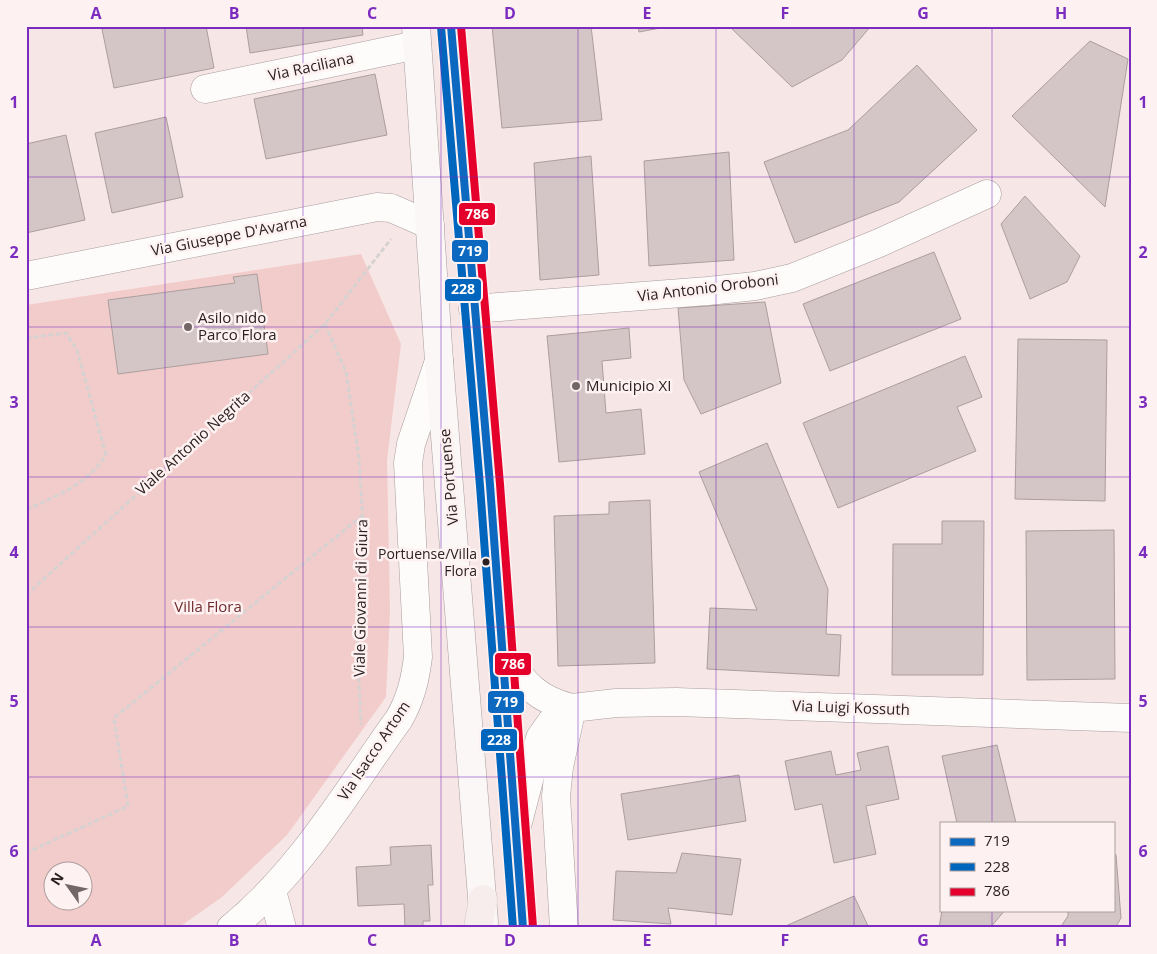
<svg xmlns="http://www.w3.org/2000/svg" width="1157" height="954" viewBox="0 0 1157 954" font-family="'Open Sans',sans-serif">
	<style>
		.green { fill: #f2ccca; fill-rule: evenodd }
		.building { fill: #d4c6c6; stroke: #ac9e9e }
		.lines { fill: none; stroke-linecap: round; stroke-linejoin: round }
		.street-casing { stroke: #a99d9d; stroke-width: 29 }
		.secondary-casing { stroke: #a99d9d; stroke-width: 29 }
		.highway-casing { stroke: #cdc6c6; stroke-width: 29 }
		.path { stroke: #d6d2d2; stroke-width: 3; stroke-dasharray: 5 2.5; stroke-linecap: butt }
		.street { stroke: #fefbfb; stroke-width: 28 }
		.secondary { stroke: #fbf7f7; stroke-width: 28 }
		.highway { stroke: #f7edec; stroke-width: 28 }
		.bus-1-casing { stroke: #fef1f1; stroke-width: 11 }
		.bus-2-casing { stroke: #fef1f1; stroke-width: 11 }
		.bus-3-casing { stroke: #fef1f1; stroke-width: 11 }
		.bus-1 { stroke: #0c69bf; stroke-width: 8 }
		.bus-2 { stroke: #0065bd; stroke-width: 8 }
		.bus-3 { stroke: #e4002b; stroke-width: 8 }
		.grid { fill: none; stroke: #7b2cbf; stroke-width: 1; stroke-opacity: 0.55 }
		.poi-dot { fill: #736666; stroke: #fef1f1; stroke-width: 2 }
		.bus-dot { fill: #2c2121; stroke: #fef1f1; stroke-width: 2 }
		.labels { text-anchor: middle; stroke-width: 5; stroke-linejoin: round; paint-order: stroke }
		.bus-label { font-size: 14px; fill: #2c2121; stroke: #fef1f1; text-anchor: end }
		.street-label { font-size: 15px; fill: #2c2121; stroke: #fef1f1 }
		.poi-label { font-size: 15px; fill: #2c2121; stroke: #fef1f1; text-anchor: start }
		.park-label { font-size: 15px; fill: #702d2f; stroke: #fef1f1 }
		.line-badge { stroke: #fef1f1; stroke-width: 2 }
		.badge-label { font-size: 14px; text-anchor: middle; font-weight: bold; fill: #fff }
		.neatline { fill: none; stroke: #7b2cbf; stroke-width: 2 }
		.grid-label { font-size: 16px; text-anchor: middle; font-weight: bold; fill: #7b2cbf }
	</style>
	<rect width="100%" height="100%" fill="#f7e6e6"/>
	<path class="green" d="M 361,254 L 401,344 L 387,460 L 390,611 L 386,697 L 287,835 L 222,897 L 178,928 L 26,928 L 26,305 ZM 52,872 L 82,872 L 82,902 L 52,902 Z"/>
	<g class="building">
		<path d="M 114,26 L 206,26 L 214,68 L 114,88 L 102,29 Z"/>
		<path d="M 246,26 L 362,26 L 363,35 L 250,53 Z"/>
		<path d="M 492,26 L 591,26 L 602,120 L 502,128 Z"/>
		<path d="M 638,26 L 671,26 L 639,32 Z"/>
		<path d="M 729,26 L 871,26 L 842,60 L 792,87 Z"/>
		<path d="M 1090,41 L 1128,59 L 1105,207 L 1012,116 Z"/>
		<path d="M 917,65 L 977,130 L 899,202 L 795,243 L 764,162 L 848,130 Z"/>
		<path d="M 375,74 L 387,135 L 266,159 L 254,99 Z"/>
		<path d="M 166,117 L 183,197 L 112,213 L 95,133 Z"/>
		<path d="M 66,135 L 85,220 L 26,233 L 26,144 Z"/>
		<path d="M 729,152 L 734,260 L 649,266 L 644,161 Z"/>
		<path d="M 591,156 L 599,275 L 540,280 L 534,163 Z"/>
		<path d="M 1025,196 L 1080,256 L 1067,282 L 1030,299 L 1001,224 Z"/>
		<path d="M 934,252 L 961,319 L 830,371 L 803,304 Z"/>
		<path d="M 257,274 L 268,354 L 118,374 L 108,300 L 235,283 L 233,277 Z"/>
		<path d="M 765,302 L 781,383 L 701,414 L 684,380 L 678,308 Z"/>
		<path d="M 629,328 L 631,358 L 602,361 L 606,413 L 641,409 L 645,454 L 559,462 L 547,336 Z"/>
		<path d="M 1018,339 L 1107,340 L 1105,501 L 1015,499 Z"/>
		<path d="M 965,356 L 982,397 L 957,407 L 976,451 L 838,508 L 803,423 Z"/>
		<path d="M 767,443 L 828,589 L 826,634 L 841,635 L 839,676 L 707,669 L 710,608 L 757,610 L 699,472 Z"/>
		<path d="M 650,500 L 655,663 L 558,666 L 554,516 L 609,514 L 609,502 Z"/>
		<path d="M 942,521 L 984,521 L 983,675 L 892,675 L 893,544 L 942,544 Z"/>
		<path d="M 1114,530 L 1115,679 L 1027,680 L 1026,531 Z"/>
		<path d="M 997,745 L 1016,823 L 957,823 L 942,756 Z"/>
		<path d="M 888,746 L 899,799 L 866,806 L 876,854 L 834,863 L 822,804 L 795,810 L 785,761 L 831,751 L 836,775 L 861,770 L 857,753 Z"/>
		<path d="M 739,775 L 746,821 L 628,840 L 621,794 Z"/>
		<path d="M 431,845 L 433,885 L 428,885 L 430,921 L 423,921 L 423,928 L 405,928 L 404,904 L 358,906 L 356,867 L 391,865 L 390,847 Z"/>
		<path d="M 1113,852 L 1116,855 L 1121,918 L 1115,928 L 1060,928 L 1068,916 L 1068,910 L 1113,910 Z"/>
		<path d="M 682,853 L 741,859 L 732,915 L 668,908 L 671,924 L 613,920 L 616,871 L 676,873 Z"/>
		<path d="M 854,896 L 869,928 L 781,928 Z"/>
		<path d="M 942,910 L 1005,910 L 990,928 L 939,928 Z"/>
	</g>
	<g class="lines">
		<g class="street-casing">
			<g id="street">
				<path d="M 205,89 L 417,45"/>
				<path d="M 26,276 L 377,207 L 391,208 L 430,225"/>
				<path d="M 473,309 L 708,291 L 755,286 L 792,278 L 879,243 L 987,194"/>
				<path d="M 502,654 C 524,682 535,699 572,708 L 552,721 L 540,738 L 517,826"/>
				<path d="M 272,891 L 282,928"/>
				<path d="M 231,928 C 301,871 347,791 399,719 C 411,698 415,680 418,657 L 408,463 L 411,444 L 439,361"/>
				<path d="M 564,928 L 556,796 L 559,767 L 572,708 L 616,703 L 676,702 L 1131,718"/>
			</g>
		</g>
		<g class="secondary-casing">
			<g id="secondary">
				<path d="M 416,26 L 439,361 L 484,922"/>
				<path d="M 451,26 L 490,485 L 523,928"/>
			</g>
		</g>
		<g class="highway-casing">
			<path id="highway" d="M 478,928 L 483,899"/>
		</g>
		<g class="path">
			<path d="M 325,324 L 346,372 L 359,458 L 365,555 L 357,637 L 361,725"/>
			<path d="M 26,338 L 66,333 L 77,350 L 106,455 C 88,484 56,496 26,510"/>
			<path d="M 26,595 L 325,324 L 391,239"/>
			<path d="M 26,853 L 128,806 L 114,718 L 363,515"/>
		</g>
		<use href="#street" class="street"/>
		<use href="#secondary" class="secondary"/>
		<use href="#highway" class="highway"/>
		<g class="bus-1-casing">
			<path id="bus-1" d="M 451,26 L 490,485 L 523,928"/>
		</g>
		<g class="bus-2-casing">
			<path id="bus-2" d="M 441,27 L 480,486 L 513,928"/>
		</g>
		<g class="bus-3-casing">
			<path id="bus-3" d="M 461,26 L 500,484 L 533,927"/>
		</g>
		<use href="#bus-1" class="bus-1"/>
		<use href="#bus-2" class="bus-2"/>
		<use href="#bus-3" class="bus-3"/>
	</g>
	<path class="grid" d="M 165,26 L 165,928M 303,26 L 303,928M 441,26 L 441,928M 578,26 L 578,928M 716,26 L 716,928M 854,26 L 854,928M 992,26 L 992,823M 26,177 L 1131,177M 26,327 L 1131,327M 26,477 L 1131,477M 26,627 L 1131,627M 26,777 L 1131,777M 992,910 L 992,928"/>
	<g class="poi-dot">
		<circle cx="188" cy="327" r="5"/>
		<circle cx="576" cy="386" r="5"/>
	</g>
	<circle class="bus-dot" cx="486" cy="562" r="4.5"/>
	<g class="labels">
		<g class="bus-label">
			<text x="477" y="559">Portuense/Villa<tspan x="477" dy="17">Flora</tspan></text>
		</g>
		<g class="street-label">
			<text transform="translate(311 67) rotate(-12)" y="5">Via Raciliana</text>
			<text transform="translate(229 236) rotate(-11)" y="5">Via Giuseppe D'Avarna</text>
			<text transform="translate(708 288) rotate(-7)" y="5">Via Antonio Oroboni</text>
			<text transform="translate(193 443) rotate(-42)" y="5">Viale Antonio Negrita</text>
			<text transform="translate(449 477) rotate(-95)" y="5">Via Portuense</text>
			<text transform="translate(361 598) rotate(-89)" y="5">Viale Giovanni di Giura</text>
			<text transform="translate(851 708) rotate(2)" y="5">Via Luigi Kossuth</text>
			<text transform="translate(374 751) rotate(-56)" y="5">Via Isacco Artom</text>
		</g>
		<g class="poi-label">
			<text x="198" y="323">Asilo nido<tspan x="198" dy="17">Parco Flora</tspan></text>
			<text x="586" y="391">Municipio XI</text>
		</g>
		<g class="park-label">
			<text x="208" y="612">Villa Flora</text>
		</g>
	</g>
	<g class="line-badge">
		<rect x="458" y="202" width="38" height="24" rx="5" fill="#e4002b"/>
		<rect x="451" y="239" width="38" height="24" rx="5" fill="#0c69bf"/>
		<rect x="444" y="278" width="38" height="24" rx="5" fill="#0065bd"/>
		<rect x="494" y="652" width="38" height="24" rx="5" fill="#e4002b"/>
		<rect x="487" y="690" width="38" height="24" rx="5" fill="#0c69bf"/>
		<rect x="480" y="728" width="38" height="24" rx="5" fill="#0065bd"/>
	</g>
	<g class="badge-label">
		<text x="477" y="219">786</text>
		<text x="470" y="256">719</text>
		<text x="463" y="294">228</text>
		<text x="513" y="669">786</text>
		<text x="506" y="707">719</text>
		<text x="499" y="745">228</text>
	</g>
	<rect width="1157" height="954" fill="none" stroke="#fef1f1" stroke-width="55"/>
	<rect x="940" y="822" width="175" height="90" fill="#fef1f1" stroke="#aa9e9e"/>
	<rect x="950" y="838" width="25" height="8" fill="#0c69bf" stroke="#aa9e9e"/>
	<text x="984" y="846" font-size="15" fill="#2c2121">719</text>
	<rect x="950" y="863" width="25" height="8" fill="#0065bd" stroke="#aa9e9e"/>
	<text x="984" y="872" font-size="15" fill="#2c2121">228</text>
	<rect x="950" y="888" width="25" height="8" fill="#e4002b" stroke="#aa9e9e"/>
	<text x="984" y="896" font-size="15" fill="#2c2121">786</text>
	<g transform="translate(68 886) rotate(303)"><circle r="24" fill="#fef1f1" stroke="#aa9e9e"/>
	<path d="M0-4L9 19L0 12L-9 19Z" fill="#736666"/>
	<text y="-8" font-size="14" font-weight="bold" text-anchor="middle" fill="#2c2121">N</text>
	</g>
	<rect x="28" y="28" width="1102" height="898" class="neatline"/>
	<g class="grid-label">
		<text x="96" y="19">A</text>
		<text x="234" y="19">B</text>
		<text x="372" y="19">C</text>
		<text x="510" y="19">D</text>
		<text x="647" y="19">E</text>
		<text x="785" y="19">F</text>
		<text x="923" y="19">G</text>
		<text x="1061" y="19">H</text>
		<text x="14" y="108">1</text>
		<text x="1143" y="108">1</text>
		<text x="14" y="258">2</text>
		<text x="1143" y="258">2</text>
		<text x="14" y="408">3</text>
		<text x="1143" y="408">3</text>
		<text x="14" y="558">4</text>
		<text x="1143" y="558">4</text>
		<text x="14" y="707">5</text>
		<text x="1143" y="707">5</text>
		<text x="14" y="857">6</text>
		<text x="1143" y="857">6</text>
		<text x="96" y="946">A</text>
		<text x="234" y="946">B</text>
		<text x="372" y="946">C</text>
		<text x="510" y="946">D</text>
		<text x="647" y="946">E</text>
		<text x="785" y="946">F</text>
		<text x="923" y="946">G</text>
		<text x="1061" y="946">H</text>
	</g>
</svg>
